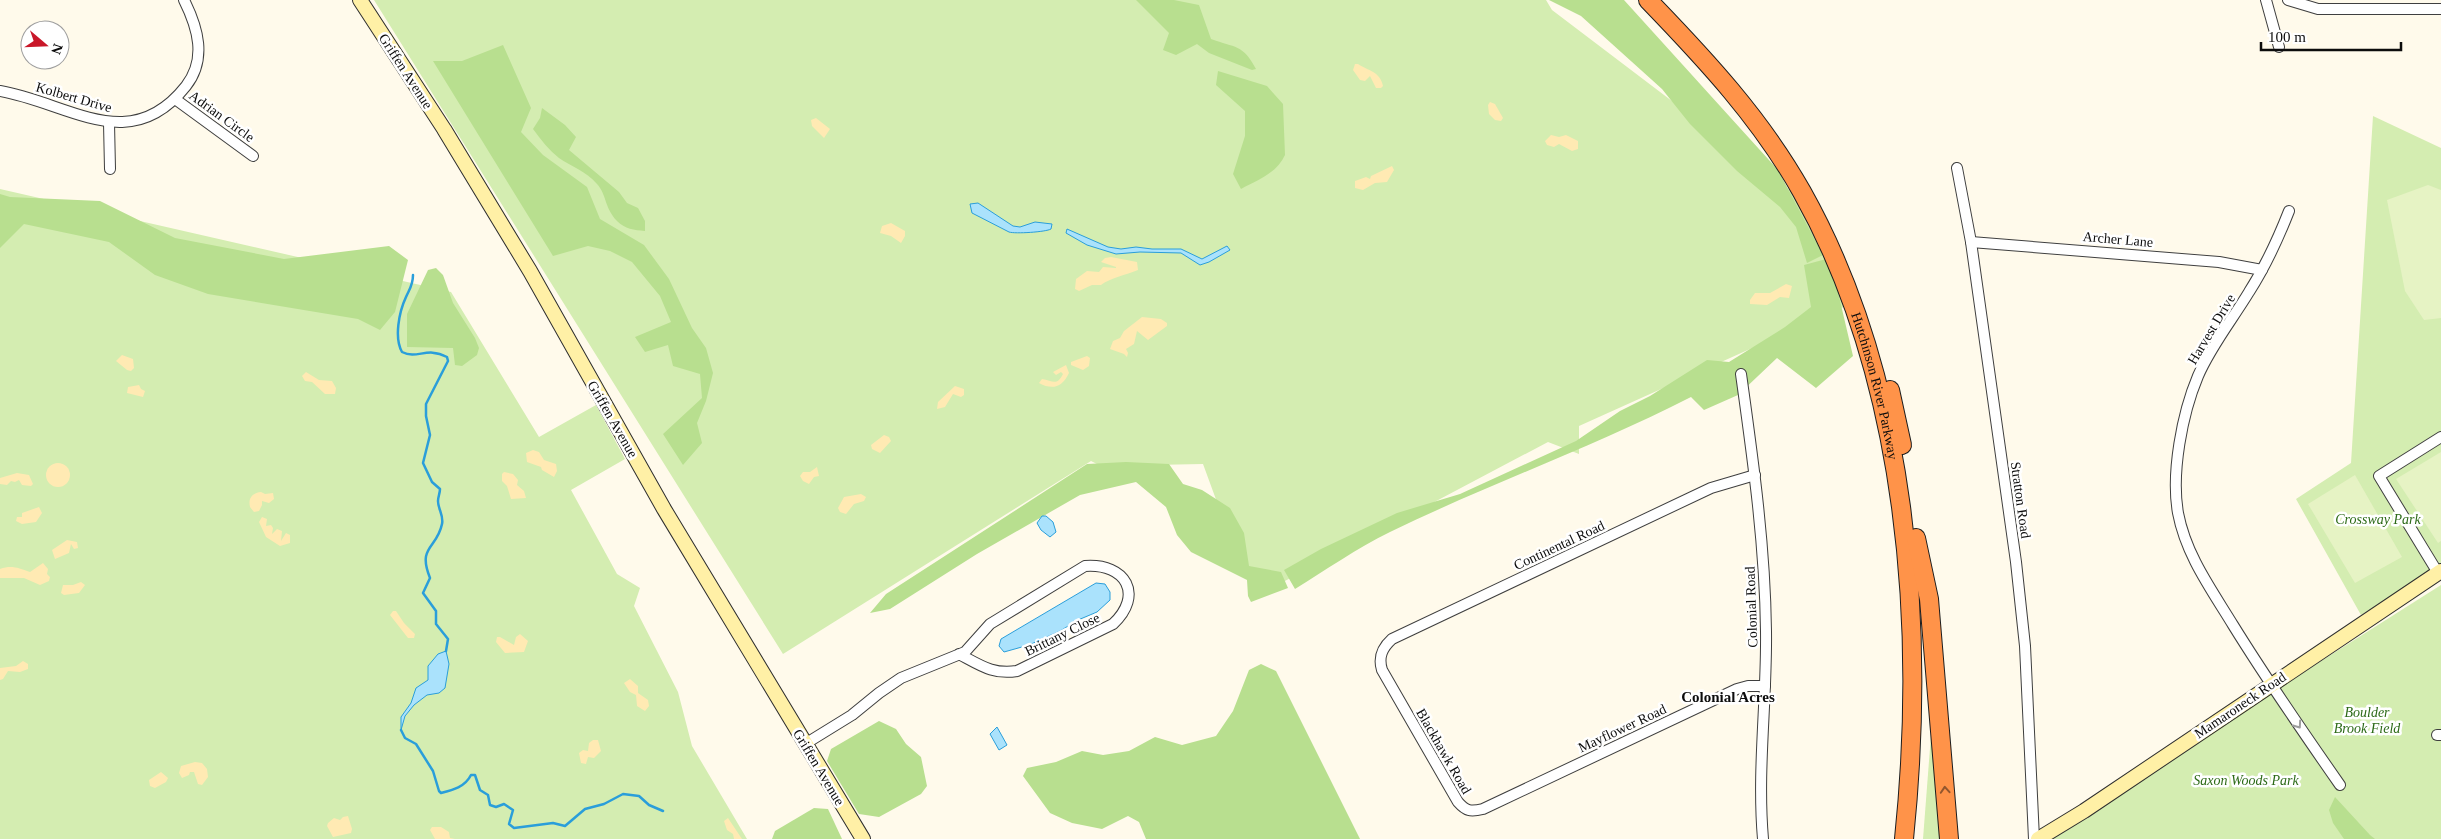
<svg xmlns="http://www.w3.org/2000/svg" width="2441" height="839" viewBox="0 0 2441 839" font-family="'Times New Roman',serif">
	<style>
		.green { fill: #d4edb1 }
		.forest { fill: #b8df8f }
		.sand { fill: #ffeab3 }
		.pitch { fill: #e6f3c4 }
		.water { fill: #aae2fc; stroke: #2a9eda }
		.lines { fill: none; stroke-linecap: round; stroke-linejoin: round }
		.stream { stroke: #2a9eda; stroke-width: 2.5 }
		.street-casing { stroke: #3f3f3f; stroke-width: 12 }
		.secondary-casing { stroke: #2e2e2e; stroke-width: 16 }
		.highway-casing { stroke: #1d1d1d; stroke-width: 20 }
		.street { stroke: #fff; stroke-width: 10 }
		.secondary { stroke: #fff0a6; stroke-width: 14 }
		.highway { stroke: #ff9349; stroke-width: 18 }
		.oneway { stroke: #9e9e9e }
		.oneway2 { stroke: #92562e }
		.labels { text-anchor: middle; stroke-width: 5; stroke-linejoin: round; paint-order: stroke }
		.street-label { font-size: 14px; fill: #0c0c0c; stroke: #fff }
		.park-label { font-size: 14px; font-style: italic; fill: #2c6a17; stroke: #fff }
		.neighbourhood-label { font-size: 15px; font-weight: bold; fill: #0c0c0c; stroke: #fff }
	</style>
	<rect width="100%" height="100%" fill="#fffaeb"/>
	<g class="green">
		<path d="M 374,0 L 1546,0 L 1552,10 L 1792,192 L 1848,305 L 1579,426 L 1579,454 L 1548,442 L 1283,582 L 1243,573 L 1203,464 L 1101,466 L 1091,461 L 783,654 Z"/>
		<path d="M 2373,116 L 2441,148 L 2441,567 L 2361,615 L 2296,499 L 2351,463 Z"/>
		<path d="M 0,189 L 451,292 L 539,437 L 596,405 L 625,459 L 571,490 L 617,574 L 640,588 L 634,606 L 678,692 L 692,746 L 747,839 L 0,839 Z"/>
		<path d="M 2441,585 L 2441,839 L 2050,839 L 2261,699 Z"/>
		<path d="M 1932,722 L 1945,839 L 1923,839 Z"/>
	</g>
	<g class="forest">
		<path d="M 1136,0 L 1174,0 L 1199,5 L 1211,39 C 1235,48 1243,44 1256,69 L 1252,70 L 1209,53 L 1197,44 L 1176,55 L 1163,50 L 1169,33 Z"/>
		<path d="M 1549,0 L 1624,0 L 1778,170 L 1823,255 L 1807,263 L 1796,227 L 1780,207 L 1737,171 L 1690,124 L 1662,89 L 1581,16 Z"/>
		<path d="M 503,45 L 531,108 L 521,132 L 543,155 L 587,187 L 600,219 L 644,245 L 669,279 L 692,328 L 706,348 L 713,373 L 706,401 L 697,423 L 702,443 L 683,465 L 663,434 L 702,398 L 700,374 L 673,366 L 668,345 L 645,352 L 635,337 L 671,322 L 660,296 L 632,262 L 610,251 L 588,246 L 553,256 L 433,61 L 462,61 Z"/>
		<path d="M 1218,71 L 1267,86 L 1283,104 L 1285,155 C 1277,173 1258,180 1241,189 L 1233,174 L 1245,136 L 1245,111 L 1216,85 Z"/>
		<path d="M 542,108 L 565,125 L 576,137 L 569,150 L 619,192 L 627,203 L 638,208 L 645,221 L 645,231 C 634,230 625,229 617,221 C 604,207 607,195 597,184 C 586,171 572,167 559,158 C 549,150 541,140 533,129 L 540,118 Z"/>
		<path d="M 0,194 L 10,197 L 100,201 L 175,238 L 284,259 L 389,246 L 408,260 L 395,312 L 380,330 L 358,319 L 208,294 L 155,275 L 109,242 L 24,224 L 0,248 Z"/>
		<path d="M 1830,258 L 1853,356 L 1816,388 L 1777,358 L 1738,395 L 1704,410 L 1691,397 C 1593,447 1489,484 1390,532 C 1357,548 1326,570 1295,589 L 1284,570 L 1321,549 L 1397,513 L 1460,494 L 1576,441 L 1620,411 L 1650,396 L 1707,360 L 1729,362 L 1785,327 L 1811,307 L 1804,265 Z"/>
		<path d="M 436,268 L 443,275 L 453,303 L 475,338 L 479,348 L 477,355 L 462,366 L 455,365 L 453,348 L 407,347 L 407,314 L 428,270 Z"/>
		<path d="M 1126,462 L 1169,464 L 1183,484 L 1202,490 L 1230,508 L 1244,533 L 1249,566 L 1281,572 L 1288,588 L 1251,602 L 1248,596 L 1247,580 L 1191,552 L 1177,535 L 1166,507 L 1136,482 L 1080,495 L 977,554 L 890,609 L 870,613 L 886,594 L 1087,464 Z"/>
		<path d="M 1261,664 L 1276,671 L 1360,839 L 1146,839 L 1139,822 L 1128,816 L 1102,829 L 1072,823 L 1050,813 L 1023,776 L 1027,768 L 1056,762 L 1082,751 L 1103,755 L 1129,751 L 1155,737 L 1182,745 L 1216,736 L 1233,711 L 1249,670 Z"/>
		<path d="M 879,721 L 896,729 L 906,744 L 921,757 L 927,786 L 921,794 L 879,817 L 859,814 L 827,761 L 831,749 Z"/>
		<path d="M 2335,797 L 2370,835 L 2375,839 L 2344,839 L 2333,823 L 2329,810 Z"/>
		<path d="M 814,808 L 828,809 L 842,839 L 772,839 L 775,831 Z"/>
	</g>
	<g class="sand">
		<path d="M 1355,64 L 1358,64 C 1368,71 1380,71 1383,86 L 1381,88 L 1376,88 L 1370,76 L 1365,81 L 1360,80 L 1353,70 Z"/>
		<path d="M 1490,102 L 1495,104 L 1503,118 L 1501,121 L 1495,120 L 1489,114 L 1488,105 Z"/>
		<path d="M 816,118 L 830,129 L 824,138 L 812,126 L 811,120 Z"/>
		<path d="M 1551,135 L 1559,137 L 1566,135 L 1578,141 L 1578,149 L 1572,151 L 1559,144 L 1554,147 L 1547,145 L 1545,141 Z"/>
		<path d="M 1392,166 L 1394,170 L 1387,182 L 1375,183 L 1363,190 L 1355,188 L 1355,181 L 1366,177 L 1370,179 L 1371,176 Z"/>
		<path d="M 891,223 L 905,231 L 905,236 L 901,243 L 891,236 L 880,233 L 882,226 Z"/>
		<path d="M 1111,257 L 1137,262 L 1138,270 C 1126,275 1110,278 1101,285 L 1092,285 L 1079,291 L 1075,289 L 1076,279 L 1087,271 L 1099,272 L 1103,267 L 1116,268 L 1116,267 L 1101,262 L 1105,258 Z"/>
		<path d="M 1786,284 L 1792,286 L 1789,298 L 1780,297 L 1767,305 L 1750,304 L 1750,300 L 1755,293 L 1770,293 Z"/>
		<path d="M 1142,317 L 1161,319 L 1167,323 L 1167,326 L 1148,340 L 1137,331 L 1134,344 L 1126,349 L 1128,353 L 1127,357 L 1124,354 L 1110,349 L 1113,341 L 1120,338 L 1124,331 Z"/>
		<path d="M 122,355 L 133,359 L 134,368 L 131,371 L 127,370 L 116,361 Z"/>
		<path d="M 1087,356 L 1090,358 L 1089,366 L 1083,370 L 1071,365 L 1071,362 Z"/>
		<path d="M 1066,365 L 1069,373 C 1062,388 1052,390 1039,383 L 1042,379 C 1053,381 1057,386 1063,374 L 1061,372 L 1056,375 L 1053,372 Z"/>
		<path d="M 306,372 L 319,380 L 332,381 L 336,388 L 335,394 L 325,394 L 312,382 L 305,381 L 302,376 Z"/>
		<path d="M 139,385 L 141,389 L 145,391 L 143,397 L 127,393 L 128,387 Z"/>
		<path d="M 955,386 L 964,389 L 964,395 L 961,397 L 953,394 L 945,407 L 937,409 L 938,402 Z"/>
		<path d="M 884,435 L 889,437 L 891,441 L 880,453 L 872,449 L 871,445 Z"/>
		<path d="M 533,450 L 539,452 L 544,460 L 556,464 L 557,471 L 554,477 L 542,470 L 541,467 L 527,462 L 526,453 Z"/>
		<circle cx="58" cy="475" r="12"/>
		<path d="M 817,467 L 819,476 L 814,477 L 809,484 L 803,481 L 800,476 L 803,472 L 810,472 Z"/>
		<path d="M 504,472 L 513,474 L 518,480 L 517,485 L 524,491 L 526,498 L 511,499 L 507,486 L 502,481 L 502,474 Z"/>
		<path d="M 17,473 L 29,475 L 33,484 L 31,486 L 22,485 L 19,480 L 15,482 L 11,481 L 7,485 L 0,484 L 0,478 Z"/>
		<path d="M 261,492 L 265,494 L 273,493 L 274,499 L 269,503 L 262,501 L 262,505 L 259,511 L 254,512 L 250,507 C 248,498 252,493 261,492 Z"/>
		<path d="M 861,494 L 866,497 L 864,501 L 854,504 L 846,514 L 840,512 L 838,508 L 844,497 Z"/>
		<path d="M 39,507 L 42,513 L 36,522 L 22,524 L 16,521 L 17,517 L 22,517 L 22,513 Z"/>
		<path d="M 262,517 L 267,519 L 266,526 L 271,525 L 273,528 L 272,534 L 277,529 L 282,531 L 281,541 L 286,533 L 290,535 L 290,543 L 280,546 L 266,537 L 259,522 Z"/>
		<path d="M 67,540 L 77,542 L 78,548 L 74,549 L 71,544 L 69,553 L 55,559 L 52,550 Z"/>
		<path d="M 43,563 L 48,569 L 47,574 L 50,577 L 49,581 L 40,585 L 24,578 L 0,578 L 0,569 C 12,565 18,568 30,572 Z"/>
		<path d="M 81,582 L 85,585 L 79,593 L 64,595 L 61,593 L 63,585 L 73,585 Z"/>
		<path d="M 393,611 L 396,611 L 404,623 L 415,634 L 414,638 L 408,638 L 390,615 Z"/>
		<path d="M 520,634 L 528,641 L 524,652 L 505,653 L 496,642 L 497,637 L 500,637 L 514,645 L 516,637 Z"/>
		<path d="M 23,661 L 28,664 L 28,669 L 20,672 L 8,671 L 3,679 L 0,680 L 0,668 L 16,666 Z"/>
		<path d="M 630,679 L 638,686 L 638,693 L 648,700 L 649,706 L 645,711 L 637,706 L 636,695 L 630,692 L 624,683 Z"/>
		<path d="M 593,740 L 598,740 L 601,751 L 594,758 L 588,757 L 586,764 L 581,763 L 579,753 L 583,750 L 588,751 L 589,743 Z"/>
		<path d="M 195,762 L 202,763 L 207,769 L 208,777 L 202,785 L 198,784 L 194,772 L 190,772 L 189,775 L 182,778 L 179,773 L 181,766 Z"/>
		<path d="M 161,772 L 168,778 L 166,782 L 155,788 L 150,786 L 149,780 Z"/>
		<path d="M 348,816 L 352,829 L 351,833 L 333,837 L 327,826 L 328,823 L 334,818 L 340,820 L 343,817 Z"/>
		<path d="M 728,818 L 742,839 L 734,839 L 733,834 L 727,830 L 724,821 Z"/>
		<path d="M 432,827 L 441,827 L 449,832 L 450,838 L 455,839 L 435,839 L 430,830 Z"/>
	</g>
	<g class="pitch">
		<path d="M 2428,185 L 2441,190 L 2441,318 L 2424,320 L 2405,291 L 2387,200 Z"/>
		<path d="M 2441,452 L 2441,541 L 2438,543 L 2396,479 Z"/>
		<path d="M 2355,475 L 2402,557 L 2355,583 L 2308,504 Z"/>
	</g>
	<g class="water">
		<path d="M 978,203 L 1013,226 L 1020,227 L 1035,222 L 1052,224 L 1051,229 C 1046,232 1015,234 1009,232 L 972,213 L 970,204 Z"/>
		<path d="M 1067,229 L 1108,247 L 1121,249 L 1136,247 L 1152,249 L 1181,249 L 1202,259 L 1227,246 L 1230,250 L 1209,262 L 1200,265 L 1181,253 L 1140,252 L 1116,254 L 1087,245 L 1066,233 Z"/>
		<path d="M 1042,516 L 1046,516 L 1053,522 L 1056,532 L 1050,537 L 1041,530 L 1037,523 Z"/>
		<path d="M 1096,583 L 1105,584 L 1110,592 L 1110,600 L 1097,612 L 1078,620 L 1060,631 L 1029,645 L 1004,652 L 999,646 L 1001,639 Z"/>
		<path d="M 446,651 L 449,664 L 445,688 L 439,693 L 427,695 L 414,705 L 405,716 L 401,730 L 401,717 L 411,703 L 416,688 L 428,680 L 428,666 L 438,654 Z"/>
		<path d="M 997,727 L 1007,745 L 999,750 L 990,734 Z"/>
	</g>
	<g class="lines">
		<g class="stream">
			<path d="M 413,275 C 413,285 410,288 406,297 C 399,312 394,338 402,352 C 418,360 426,346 447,357 L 448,361 L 426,404 L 426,416 L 430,435 L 423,463 L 432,482 L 440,489 C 440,493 438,497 438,501 C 438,509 444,516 442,524 C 437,549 417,546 430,578 L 423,593 L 436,611 L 436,624 L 448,639 L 446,651"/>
			<path d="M 401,730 L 405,738 L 416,744 L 433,771 L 439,791 L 441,793 C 453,790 465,787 471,775 L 475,775 L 480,790 L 488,795 L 490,805 L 496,807 L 504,804 L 513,810 L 509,824 L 514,828 L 553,823 L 565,826 L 585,809 L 604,804 L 623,794 L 639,796 L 649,805 L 663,811"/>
		</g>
		<g class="street-casing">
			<g id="street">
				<path d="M 2266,0 L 2279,47"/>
				<path d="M 2288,0 L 2318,9 L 2441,9"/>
				<path d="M 0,91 C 69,103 130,157 186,86 C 207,59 198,28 184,0"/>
				<path d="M 175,99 L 253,156"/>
				<path d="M 109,123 L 110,169"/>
				<path d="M 1957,168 L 1971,242 L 2016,562 L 2025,646 L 2034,839"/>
				<path d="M 2289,211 C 2278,239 2265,267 2249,292 C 2232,320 2211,346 2198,376 C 2182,414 2171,473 2178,513 C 2186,555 2211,589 2233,625 C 2267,680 2303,732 2340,785"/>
				<path d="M 1971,242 L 2219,262 L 2262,270"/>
				<path d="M 1741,374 C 1753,460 1765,544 1766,631 C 1767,700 1757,770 1763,839"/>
				<path d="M 1755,475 L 1711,488 L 1392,639 C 1382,648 1378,657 1382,670 L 1458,802 C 1466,811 1470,812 1483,809 L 1737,689 L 1748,686 L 1765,686"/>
				<path d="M 2438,573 L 2379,476 L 2441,437"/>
				<path d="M 2437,735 L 2441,735"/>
				<path d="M 805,744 L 852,715 L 879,693 L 901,678 L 965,652 L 990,624 L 1085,566 C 1126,563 1144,595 1113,624 L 1017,671 C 993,675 980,665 959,654"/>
			</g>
		</g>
		<g class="secondary-casing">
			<g id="secondary">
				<path d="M 360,0 L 444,129 L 530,271 L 664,509 L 863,839"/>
				<path d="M 2038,839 L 2084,811 L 2441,571"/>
			</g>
		</g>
		<g class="highway-casing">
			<g id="highway">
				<path id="s1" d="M 1648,0 C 1706,60 1761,119 1802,192 C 1908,381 1926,627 1904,839"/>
				<path d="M 1890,390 L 1902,445"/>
				<path d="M 1916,538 L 1929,599 L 1949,839"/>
			</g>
		</g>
		<use href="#street" class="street"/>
		<use href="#secondary" class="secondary"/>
		<use href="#highway" class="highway"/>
	</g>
	<defs><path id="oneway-chevron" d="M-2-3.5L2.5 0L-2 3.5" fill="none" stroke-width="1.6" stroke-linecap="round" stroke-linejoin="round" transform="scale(1.25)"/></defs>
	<use class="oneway" href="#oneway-chevron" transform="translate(2298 725) rotate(55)"/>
	<use class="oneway2" href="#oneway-chevron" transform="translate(1945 790) rotate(-94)"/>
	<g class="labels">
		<g class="street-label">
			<text transform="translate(406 71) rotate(57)" y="5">Griffen Avenue</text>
			<text transform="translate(74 97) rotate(16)" y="5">Kolbert Drive</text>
			<text transform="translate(222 116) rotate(36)" y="5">Adrian Circle</text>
			<text transform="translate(2118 239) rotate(5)" y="5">Archer Lane</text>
			<text transform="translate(2211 329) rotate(-59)" y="5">Harvest Drive</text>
			<text dy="5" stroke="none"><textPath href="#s1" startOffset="455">Hutchinson River Parkway</textPath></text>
			<text transform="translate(613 419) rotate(60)" y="5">Griffen Avenue</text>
			<text transform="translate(2021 500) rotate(82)" y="5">Stratton Road</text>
			<text transform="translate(1559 545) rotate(-25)" y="5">Continental Road</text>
			<text transform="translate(1751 607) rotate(-92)" y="5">Colonial Road</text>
			<text transform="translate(1062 634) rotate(-26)" y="5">Brittany Close</text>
			<text transform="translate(2240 705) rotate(-34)" y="5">Mamaroneck Road</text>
			<text transform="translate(1622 728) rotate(-25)" y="5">Mayflower Road</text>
			<text transform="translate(1444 751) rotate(60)" y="5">Blackhawk Road</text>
			<text transform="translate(819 767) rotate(59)" y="5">Griffen Avenue</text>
		</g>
		<g class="park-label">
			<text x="2378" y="524">Crossway Park</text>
			<text x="2367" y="717">Boulder<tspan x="2367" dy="16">Brook Field</tspan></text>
			<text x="2246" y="785">Saxon Woods Park</text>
		</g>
		<g class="neighbourhood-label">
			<text x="1728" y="702">Colonial Acres</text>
		</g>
	</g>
	<g transform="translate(45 45) rotate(109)"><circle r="24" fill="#ffffff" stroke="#9e9e9e"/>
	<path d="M0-4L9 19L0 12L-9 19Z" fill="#c91729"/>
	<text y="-8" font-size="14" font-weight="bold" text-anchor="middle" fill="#0c0c0c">N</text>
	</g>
	<path d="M2261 42v8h140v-8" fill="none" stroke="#0c0c0c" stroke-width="2.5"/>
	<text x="2268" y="42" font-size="15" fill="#0c0c0c" stroke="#ffffff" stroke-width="4" paint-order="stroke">100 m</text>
</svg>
